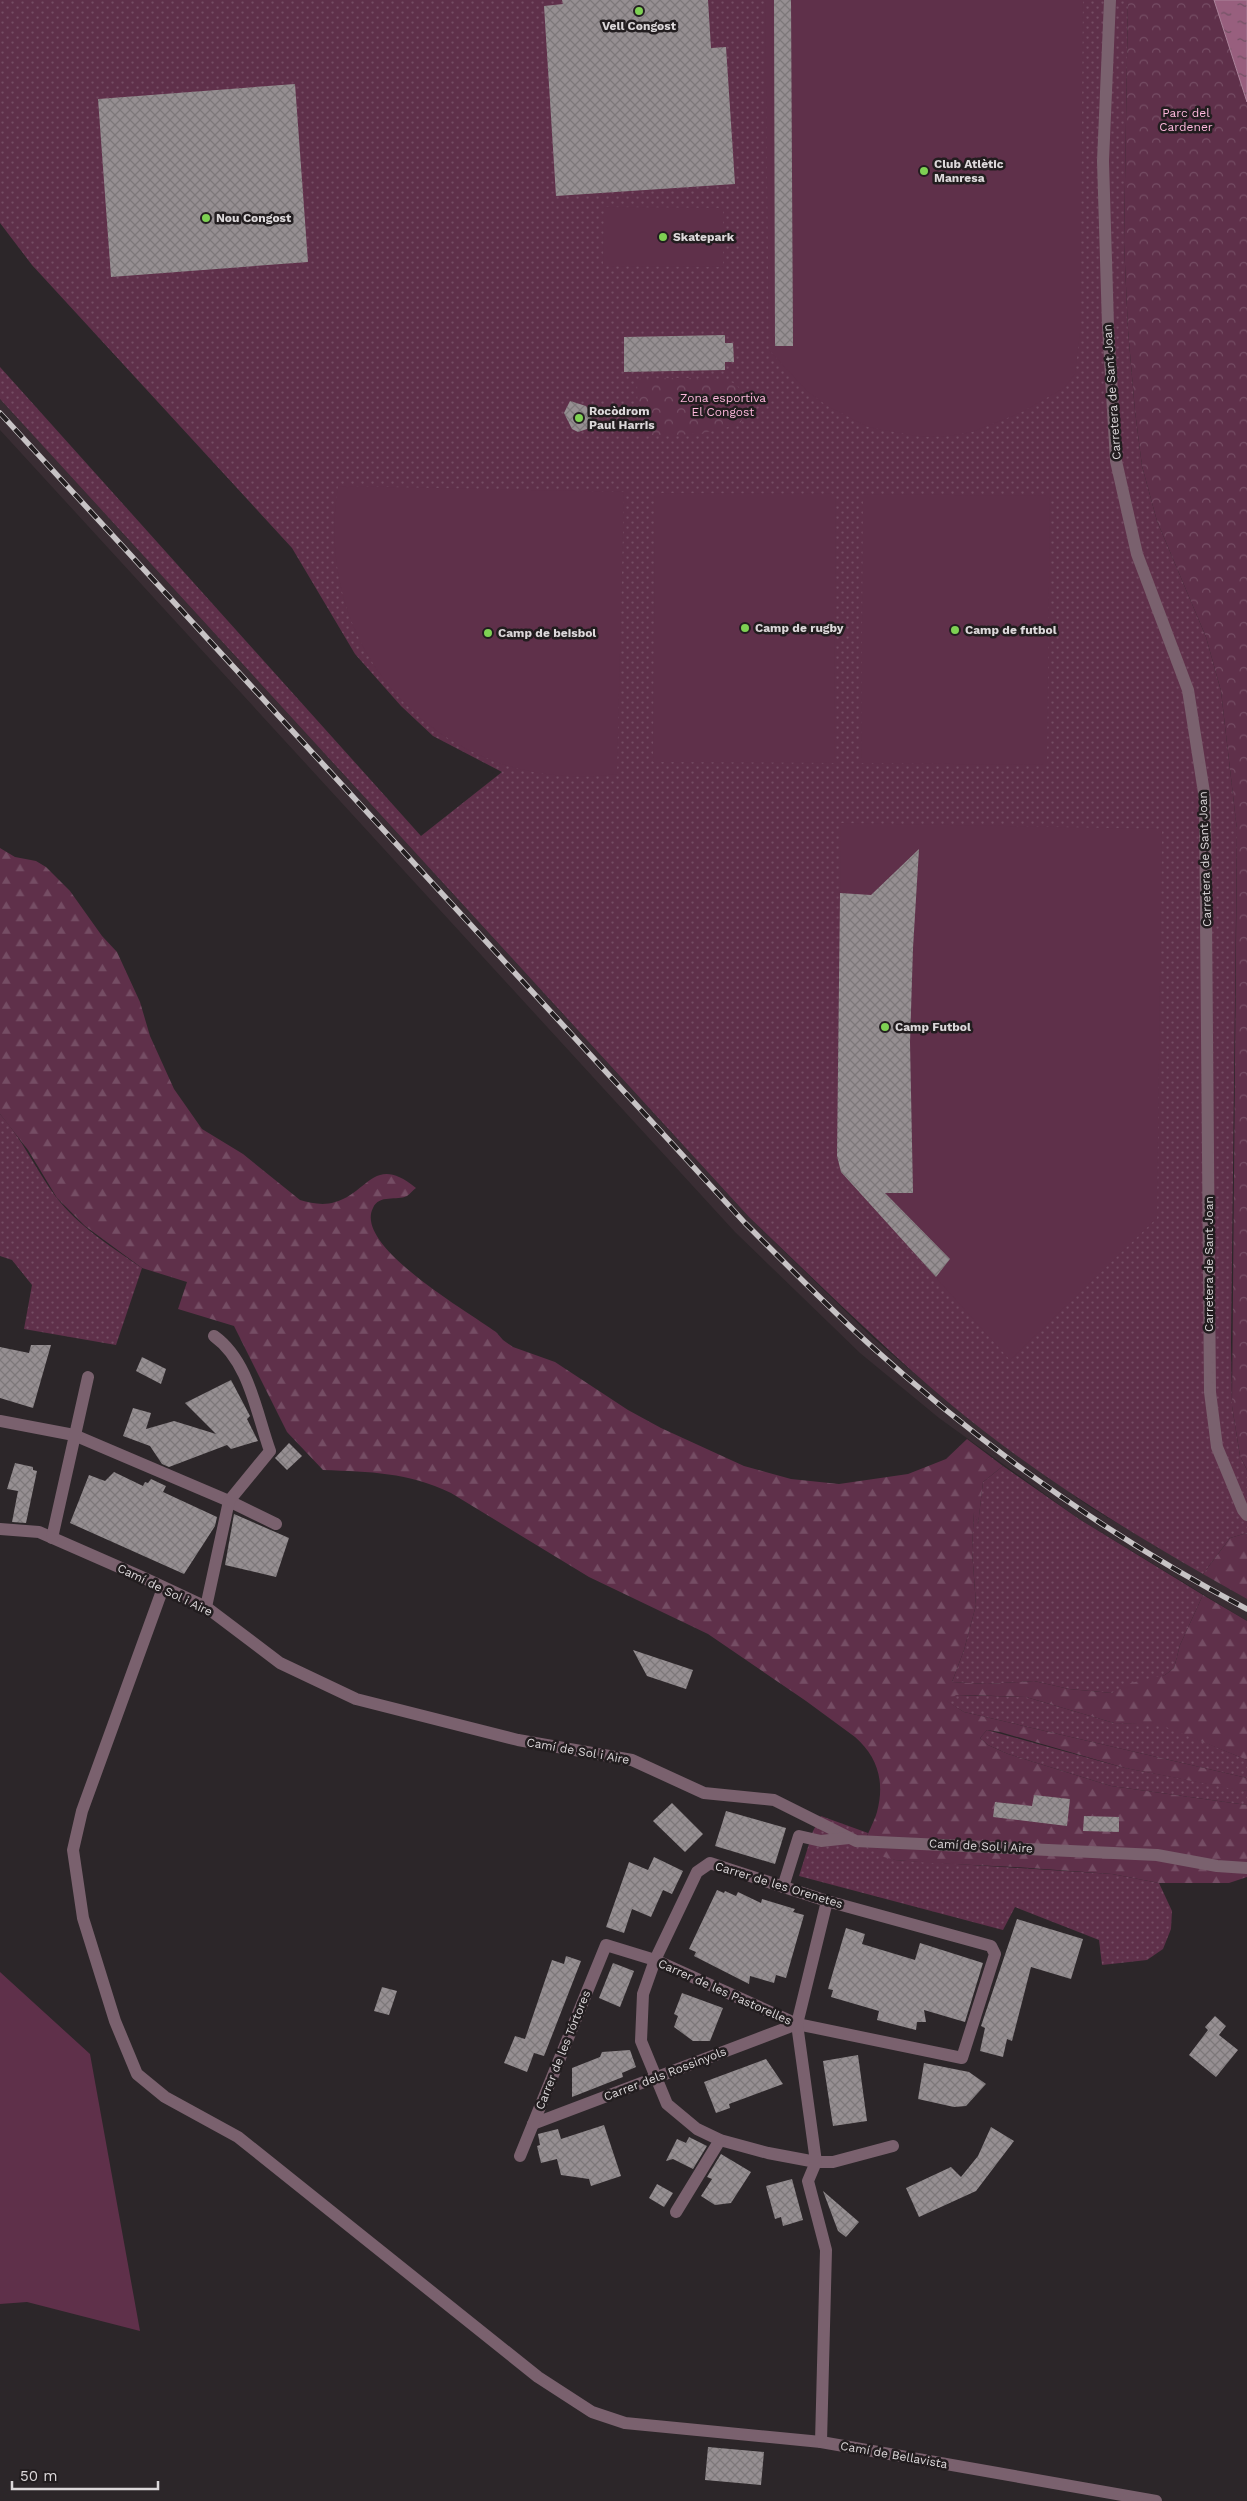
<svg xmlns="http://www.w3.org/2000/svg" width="1247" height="2501" viewBox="0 0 1247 2501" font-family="'Work Sans',sans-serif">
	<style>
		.built { fill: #392d33 }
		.grass { fill: url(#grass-dots) }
		.forest { fill: url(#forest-firs) }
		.park { fill: url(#park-crowns) }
		.pitch { fill: #5f304a }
		.water { fill: url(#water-ripples); stroke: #ac839a }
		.building { fill: url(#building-cross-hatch) }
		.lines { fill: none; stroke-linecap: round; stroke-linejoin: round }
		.minor { stroke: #7a616e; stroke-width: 12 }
		.rail-casing { stroke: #c7c3c5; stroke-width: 5.5 }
		.rail { stroke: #221d1f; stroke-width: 4; stroke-dasharray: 11; stroke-linecap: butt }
		.poi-dot { fill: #7ed153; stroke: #221d1f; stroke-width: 2 }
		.labels { text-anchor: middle; stroke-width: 5; stroke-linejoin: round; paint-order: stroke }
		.poi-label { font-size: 12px; font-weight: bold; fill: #dcd8da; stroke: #221d1f; text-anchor: start }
		.park-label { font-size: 12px; fill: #feb9dd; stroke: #221d1f }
		.street-label { font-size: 12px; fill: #dcd8da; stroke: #221d1f }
	</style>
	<defs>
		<pattern id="grass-dots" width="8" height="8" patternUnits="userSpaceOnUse" patternTransform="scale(1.25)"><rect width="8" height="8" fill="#5f304a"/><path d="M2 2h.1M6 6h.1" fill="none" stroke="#754d64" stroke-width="1.8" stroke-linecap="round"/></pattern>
		<pattern id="forest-firs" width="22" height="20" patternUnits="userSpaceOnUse" patternTransform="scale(1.25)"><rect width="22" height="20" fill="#5f304a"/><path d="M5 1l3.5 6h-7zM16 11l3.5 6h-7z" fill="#754d64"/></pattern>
		<pattern id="park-crowns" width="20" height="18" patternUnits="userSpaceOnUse" patternTransform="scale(1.25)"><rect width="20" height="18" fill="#5f304a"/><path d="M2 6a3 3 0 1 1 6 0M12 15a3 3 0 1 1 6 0" fill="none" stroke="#754d64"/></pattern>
		<pattern id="water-ripples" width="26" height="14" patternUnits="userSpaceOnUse" patternTransform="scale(1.25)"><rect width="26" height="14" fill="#985f7e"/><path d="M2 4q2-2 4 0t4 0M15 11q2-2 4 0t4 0" fill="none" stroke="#715263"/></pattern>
		<pattern id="building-cross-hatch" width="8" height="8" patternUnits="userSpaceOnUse" patternTransform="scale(1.25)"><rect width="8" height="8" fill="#968f92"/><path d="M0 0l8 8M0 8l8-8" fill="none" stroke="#7d787a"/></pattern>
	</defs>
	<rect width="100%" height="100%" fill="#2c2629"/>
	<path class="built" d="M 0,399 L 749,1217 L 872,1337 L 950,1404 L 1090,1507 L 1247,1599 L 1247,1621 L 1079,1519 L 939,1418 L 860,1353 L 735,1232 L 0,430 Z"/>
	<g class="grass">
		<path d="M 0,0 L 1128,0 L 1124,242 L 1128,330 L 1135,411 L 1142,466 L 1157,521 L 1206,637 L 1221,691 L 1237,830 L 1231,1343 L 1232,1406 L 1240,1456 L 1247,1470 L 1247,1533 L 1230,1538 L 1203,1574 C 1114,1523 1027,1468 949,1403 C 879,1344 815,1280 749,1217 L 0,399 L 0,367 L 421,836 L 502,772 L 433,736 L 401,706 L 355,654 L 292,548 L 32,265 L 0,223 Z"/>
		<path d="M 0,1114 C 23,1140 36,1170 56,1197 C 78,1226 113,1248 142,1268 L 116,1345 L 24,1329 L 32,1285 L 12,1260 L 0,1256 Z"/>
		<path d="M 1003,1466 L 1079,1519 L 1203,1595 L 1180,1645 L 1174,1668 L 1165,1675 L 1112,1693 L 1069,1689 L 1034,1681 L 987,1684 L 952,1682 L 964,1650 L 976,1605 L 972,1550 L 974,1510 L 978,1524 L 983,1482 Z"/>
		<path d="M 955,1695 L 1026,1697 L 1114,1723 L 1161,1724 L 1247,1760 L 1247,1778 L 964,1712 L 946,1701 Z"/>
		<path d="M 987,1730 L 1125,1768 L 1247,1791 L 1247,1805 L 1111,1786 L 1008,1754 L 988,1745 L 980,1738 Z"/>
		<path d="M 821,1816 L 868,1833 L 864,1845 L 895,1860 L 1112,1874 L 1159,1883 L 1172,1911 L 1171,1929 L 1163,1949 L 1147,1960 L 1102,1965 L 1099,1940 L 1015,1907 L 1003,1930 L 799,1876 L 813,1831 Z"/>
	</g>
	<g class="forest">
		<path d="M 0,848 L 15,857 L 36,861 L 46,867 L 70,891 L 102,936 L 117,952 L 140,1002 L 150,1036 L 174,1089 L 202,1129 L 243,1154 L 300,1200 C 311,1203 323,1206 335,1202 C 368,1193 374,1153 416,1188 C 413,1190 410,1194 407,1196 C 397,1201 379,1194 373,1208 C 353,1246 470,1313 496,1332 L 503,1340 L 513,1347 L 555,1362 L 628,1410 L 661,1428 L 744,1466 L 791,1479 L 839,1484 L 908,1474 L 946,1459 L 967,1439 L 1003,1466 L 983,1482 L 978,1525 L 974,1512 L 972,1550 L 976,1605 L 964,1650 L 952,1682 L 987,1684 L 1034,1681 L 1069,1689 L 1112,1693 L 1131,1683 L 1165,1675 L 1174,1668 L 1180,1645 L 1203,1595 L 1247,1621 L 1247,1760 L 1161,1725 L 1114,1723 L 1026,1697 L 967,1695 L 956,1695 L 947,1701 L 964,1712 L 1247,1778 L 1247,1791 L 1238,1790 L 1125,1768 L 1000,1732 L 987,1730 L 980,1738 L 988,1745 L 1008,1754 L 1111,1786 L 1247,1805 L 1247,1877 L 1229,1883 L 1159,1883 L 1112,1874 L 1015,1867 L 930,1863 L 895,1860 L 884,1857 L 864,1845 C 867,1833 874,1823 877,1812 C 885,1782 878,1757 855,1737 L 806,1701 L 708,1634 L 589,1577 L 451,1493 C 407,1472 371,1472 323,1470 L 287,1432 L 234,1326 L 178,1309 L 187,1282 L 142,1268 L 85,1226 L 57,1198 L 28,1150 L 0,1114 Z"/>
		<path d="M 1247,1533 L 1247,1599 L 1203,1574 L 1230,1538 Z"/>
	</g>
	<g class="park">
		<path d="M 1128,0 L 1214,0 L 1247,102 L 1247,1470 L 1240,1456 L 1232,1406 L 1237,830 L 1221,691 L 1206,637 L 1157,521 L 1142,466 L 1135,411 L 1128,330 L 1124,242 Z"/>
		<path d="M 637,379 C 657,379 720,375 735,384 C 742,389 744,400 747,408 L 741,422 C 708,437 674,435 638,435 Z"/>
	</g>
	<g class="pitch">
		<path d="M 765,0 L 1083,0 L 1080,333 L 1075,374 L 1064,388 L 1020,413 L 972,432 L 949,436 L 922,437 L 868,427 L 826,405 L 807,391 L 769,350 Z"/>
		<path d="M 604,207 L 723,208 L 723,267 L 603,266 Z"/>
		<path d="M 338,486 L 624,492 L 617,774 C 447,797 310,655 338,486 Z"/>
		<path d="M 655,493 L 836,494 L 834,763 L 653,762 Z"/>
		<path d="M 863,494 L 1050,496 L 1047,765 L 861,763 Z"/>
		<path d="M 841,823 L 1162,829 L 1157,1218 L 1010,1360 L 841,1172 L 837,1156 Z"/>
		<path d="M 0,1972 L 90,2054 L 140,2331 L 27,2302 L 0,2304 Z"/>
	</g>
	<path class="water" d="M 1214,0 L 1247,0 L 1247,102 Z"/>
	<g class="building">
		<path d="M 562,0 L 708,0 L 711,48 L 726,47 L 735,184 L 556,196 L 544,6 L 563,4 Z"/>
		<path d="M 774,0 L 791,0 L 793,346 L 775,346 Z"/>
		<path d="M 295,84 L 308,262 L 111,277 L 98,99 Z"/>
		<path d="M 725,335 L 725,343 L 733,343 L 734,362 L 725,362 L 725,370 L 624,372 L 624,337 Z"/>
		<path d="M 570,401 L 586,406 L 591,413 L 592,422 L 587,429 L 578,432 L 572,429 L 564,413 Z"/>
		<path d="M 919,849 L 913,948 L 910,1042 L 913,1193 L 885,1193 L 950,1259 L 936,1277 L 841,1172 L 837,1156 L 840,893 L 871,895 Z"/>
		<path d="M 31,1345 L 51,1345 L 33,1408 L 0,1398 L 0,1347 L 29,1353 Z"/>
		<path d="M 142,1357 L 166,1369 L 161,1384 L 136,1371 Z"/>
		<path d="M 231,1380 L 250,1416 L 247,1419 L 258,1441 L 231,1449 L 227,1445 L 169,1467 L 162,1464 L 150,1446 L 123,1436 L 133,1408 L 151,1413 L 146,1429 L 174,1421 L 216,1434 L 185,1403 Z"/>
		<path d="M 289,1443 L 302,1456 L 287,1470 L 275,1458 Z"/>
		<path d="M 15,1463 L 33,1467 L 33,1470 L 37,1471 L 26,1523 L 12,1522 L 18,1491 L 7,1489 Z"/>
		<path d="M 114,1472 L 143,1486 L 145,1482 L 148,1483 L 151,1479 L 166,1486 L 163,1492 L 217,1517 L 215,1526 L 184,1574 L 70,1523 L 89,1475 L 105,1481 Z"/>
		<path d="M 234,1514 L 289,1538 L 276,1577 L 225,1565 Z"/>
		<path d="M 633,1650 L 693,1670 L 686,1689 L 647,1676 Z"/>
		<path d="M 1034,1795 L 1070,1799 L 1067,1826 L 993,1817 L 995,1802 L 1032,1806 Z"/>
		<path d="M 672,1803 L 703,1834 L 685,1852 L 653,1821 Z"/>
		<path d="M 726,1811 L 786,1828 L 775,1864 L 715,1846 Z"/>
		<path d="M 1084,1816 L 1119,1817 L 1119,1832 L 1083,1831 Z"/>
		<path d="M 654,1857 L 683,1871 L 672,1894 L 663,1890 L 651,1917 L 632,1909 L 624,1933 L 606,1927 L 629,1862 L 648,1870 Z"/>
		<path d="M 717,1890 L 724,1893 L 725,1891 L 736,1896 L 738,1892 L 761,1903 L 762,1899 L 795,1909 L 793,1912 L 804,1915 L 786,1978 L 776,1975 L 774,1983 L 750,1976 L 749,1984 L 694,1956 L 696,1952 L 689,1949 Z"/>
		<path d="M 1017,1919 L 1083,1939 L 1071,1979 L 1031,1967 L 1012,2041 L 1007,2039 L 1003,2057 L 980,2051 L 985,2028 L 981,2026 Z"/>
		<path d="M 846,1928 L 865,1934 L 862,1944 L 915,1960 L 920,1943 L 983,1963 L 965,2022 L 924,2010 L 926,2022 L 917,2022 L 916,2030 L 877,2020 L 879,2011 L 831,1997 L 833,1990 L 828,1989 Z"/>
		<path d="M 566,1956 L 581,1961 L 544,2056 L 534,2053 L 527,2072 L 504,2063 L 515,2036 L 525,2039 L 552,1960 L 564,1964 Z"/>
		<path d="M 613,1963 L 634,1971 L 620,2007 L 599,1998 Z"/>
		<path d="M 382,1987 L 397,1991 L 389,2015 L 374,2011 Z"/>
		<path d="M 682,1993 L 723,2008 L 710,2041 L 693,2041 L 674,2027 L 678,2016 L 674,2014 Z"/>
		<path d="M 1215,2016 L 1226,2026 L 1219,2035 L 1238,2050 L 1216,2077 L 1189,2055 L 1208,2030 L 1205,2027 Z"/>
		<path d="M 630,2050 L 636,2067 L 622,2073 L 623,2077 L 572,2097 L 572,2068 L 600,2057 L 602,2052 Z"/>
		<path d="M 858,2055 L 867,2121 L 833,2126 L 823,2061 Z"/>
		<path d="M 766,2059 L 783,2084 L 729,2104 L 730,2108 L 716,2113 L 704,2082 Z"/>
		<path d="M 924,2063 L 969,2072 L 986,2084 L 966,2106 L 954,2107 L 918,2099 Z"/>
		<path d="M 604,2125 L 621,2176 L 591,2186 L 589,2179 L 561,2175 L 557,2159 L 541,2163 L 537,2146 L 540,2145 L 538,2134 L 558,2129 L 561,2139 Z"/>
		<path d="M 991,2127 L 1014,2141 L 976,2191 L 919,2217 L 906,2188 L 951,2167 L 961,2177 L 978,2156 Z"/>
		<path d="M 689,2137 L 707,2146 L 693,2169 L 673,2159 L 666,2161 L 677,2139 L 686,2143 Z"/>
		<path d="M 721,2154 L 751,2172 L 731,2203 L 715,2205 L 701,2196 L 712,2179 L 707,2177 Z"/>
		<path d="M 792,2179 L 803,2220 L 783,2226 L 781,2217 L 775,2219 L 766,2186 Z"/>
		<path d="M 657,2184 L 673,2193 L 664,2207 L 649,2198 Z"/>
		<path d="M 823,2191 L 859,2222 L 846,2237 L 838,2231 Z"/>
		<path d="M 708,2447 L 764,2452 L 761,2485 L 705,2480 Z"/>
	</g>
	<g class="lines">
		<g class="minor">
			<path d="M 1110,0 L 1103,161 L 1108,326 L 1116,461 L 1137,554 L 1188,690 L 1205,799 L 1210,1392 L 1217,1447 L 1243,1510 L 1247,1515"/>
			<path d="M 0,1421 L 74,1435 L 229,1501 L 276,1524"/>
			<path d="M 0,1529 L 39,1532 L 144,1578 L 206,1607 L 280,1663 L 356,1699 L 518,1740 L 632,1760 L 704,1793 L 774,1800 L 856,1841 L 1157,1855 L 1217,1866 L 1247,1868"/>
			<path d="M 52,1538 L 88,1377"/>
			<path d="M 163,1588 L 82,1811 L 73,1850 L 83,1918 L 115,2021 L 137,2074 L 165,2097 L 238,2137 L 538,2377 L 592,2412 L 625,2423 L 821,2442 L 1156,2501"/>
			<path d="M 206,1607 L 229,1501 L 270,1451 C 256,1412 249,1361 214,1336"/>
			<path d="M 783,1887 L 799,1836 L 821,1841 L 849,1838"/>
			<path d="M 533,2124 L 797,2024"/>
			<path d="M 520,2156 L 606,1945 L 655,1960 L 797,2024 L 962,2058 L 995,1954 L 991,1946 L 827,1901 L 710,1863 L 697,1872 L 655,1960 L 643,1994 L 641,2041 L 667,2104 L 697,2129 L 720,2140 L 768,2153 L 816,2162 L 833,2162 L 893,2146"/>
			<path d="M 676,2212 L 720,2140"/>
			<path d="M 821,2442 L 826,2250 L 808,2181 L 816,2162 L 797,2024 L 827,1901"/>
		</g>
		<g class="rail-casing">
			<path id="rail" d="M 0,413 L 745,1223 C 786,1264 827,1306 870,1345 C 983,1447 1111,1538 1247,1609"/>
		</g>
		<use href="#rail" class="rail"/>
	</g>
	<g class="poi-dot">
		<circle cx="639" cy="11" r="5"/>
		<circle cx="924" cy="171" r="5"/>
		<circle cx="206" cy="218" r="5"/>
		<circle cx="663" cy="237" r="5"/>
		<circle cx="579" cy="418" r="5"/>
		<circle cx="745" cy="628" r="5"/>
		<circle cx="955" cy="630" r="5"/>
		<circle cx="488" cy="633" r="5"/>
		<circle cx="885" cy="1027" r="5"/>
	</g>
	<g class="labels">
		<g class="poi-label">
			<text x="639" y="30" text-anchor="middle">Vell Congost</text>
			<text x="934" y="168">Club Atlètic<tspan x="934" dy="14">Manresa</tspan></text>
			<text x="216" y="222">Nou Congost</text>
			<text x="673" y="241">Skatepark</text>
			<text x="589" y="415">Rocòdrom<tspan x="589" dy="14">Paul Harris</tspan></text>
			<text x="755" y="632">Camp de rugby</text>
			<text x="965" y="634">Camp de futbol</text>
			<text x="498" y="637">Camp de beisbol</text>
			<text x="895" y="1031">Camp Futbol</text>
		</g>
		<g class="park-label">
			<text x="1186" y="117">Parc del<tspan x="1186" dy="14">Cardener</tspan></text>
			<text x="723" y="402">Zona esportiva<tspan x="723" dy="14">El Congost</tspan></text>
		</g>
		<g class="street-label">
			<text transform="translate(1112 392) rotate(-94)" y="4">Carretera de Sant Joan</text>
			<text transform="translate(1205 859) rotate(-92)" y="4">Carretera de Sant Joan</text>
			<text transform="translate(1209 1264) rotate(-90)" y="4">Carretera de Sant Joan</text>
			<text transform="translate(165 1590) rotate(26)" y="4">Camí de Sol i Aire</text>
			<text transform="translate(578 1751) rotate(10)" y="4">Camí de Sol i Aire</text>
			<text transform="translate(981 1846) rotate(3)" y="4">Camí de Sol i Aire</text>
			<text transform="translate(779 1885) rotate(17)" y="4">Carrer de les Orenetes</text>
			<text transform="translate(725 1992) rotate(24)" y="4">Carrer de les Pastorelles</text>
			<text transform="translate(563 2050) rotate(-68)" y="4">Carrer de les Tórtores</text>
			<text transform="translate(665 2074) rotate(-21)" y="4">Carrer dels Rossinyols</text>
			<text transform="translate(894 2455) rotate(10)" y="4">Camí de Bellavista</text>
		</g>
	</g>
	<path d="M12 2481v8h146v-8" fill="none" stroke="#dcd8da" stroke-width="2.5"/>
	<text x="20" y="2481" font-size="15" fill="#dcd8da" stroke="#221d1f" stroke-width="4" paint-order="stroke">50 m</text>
</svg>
